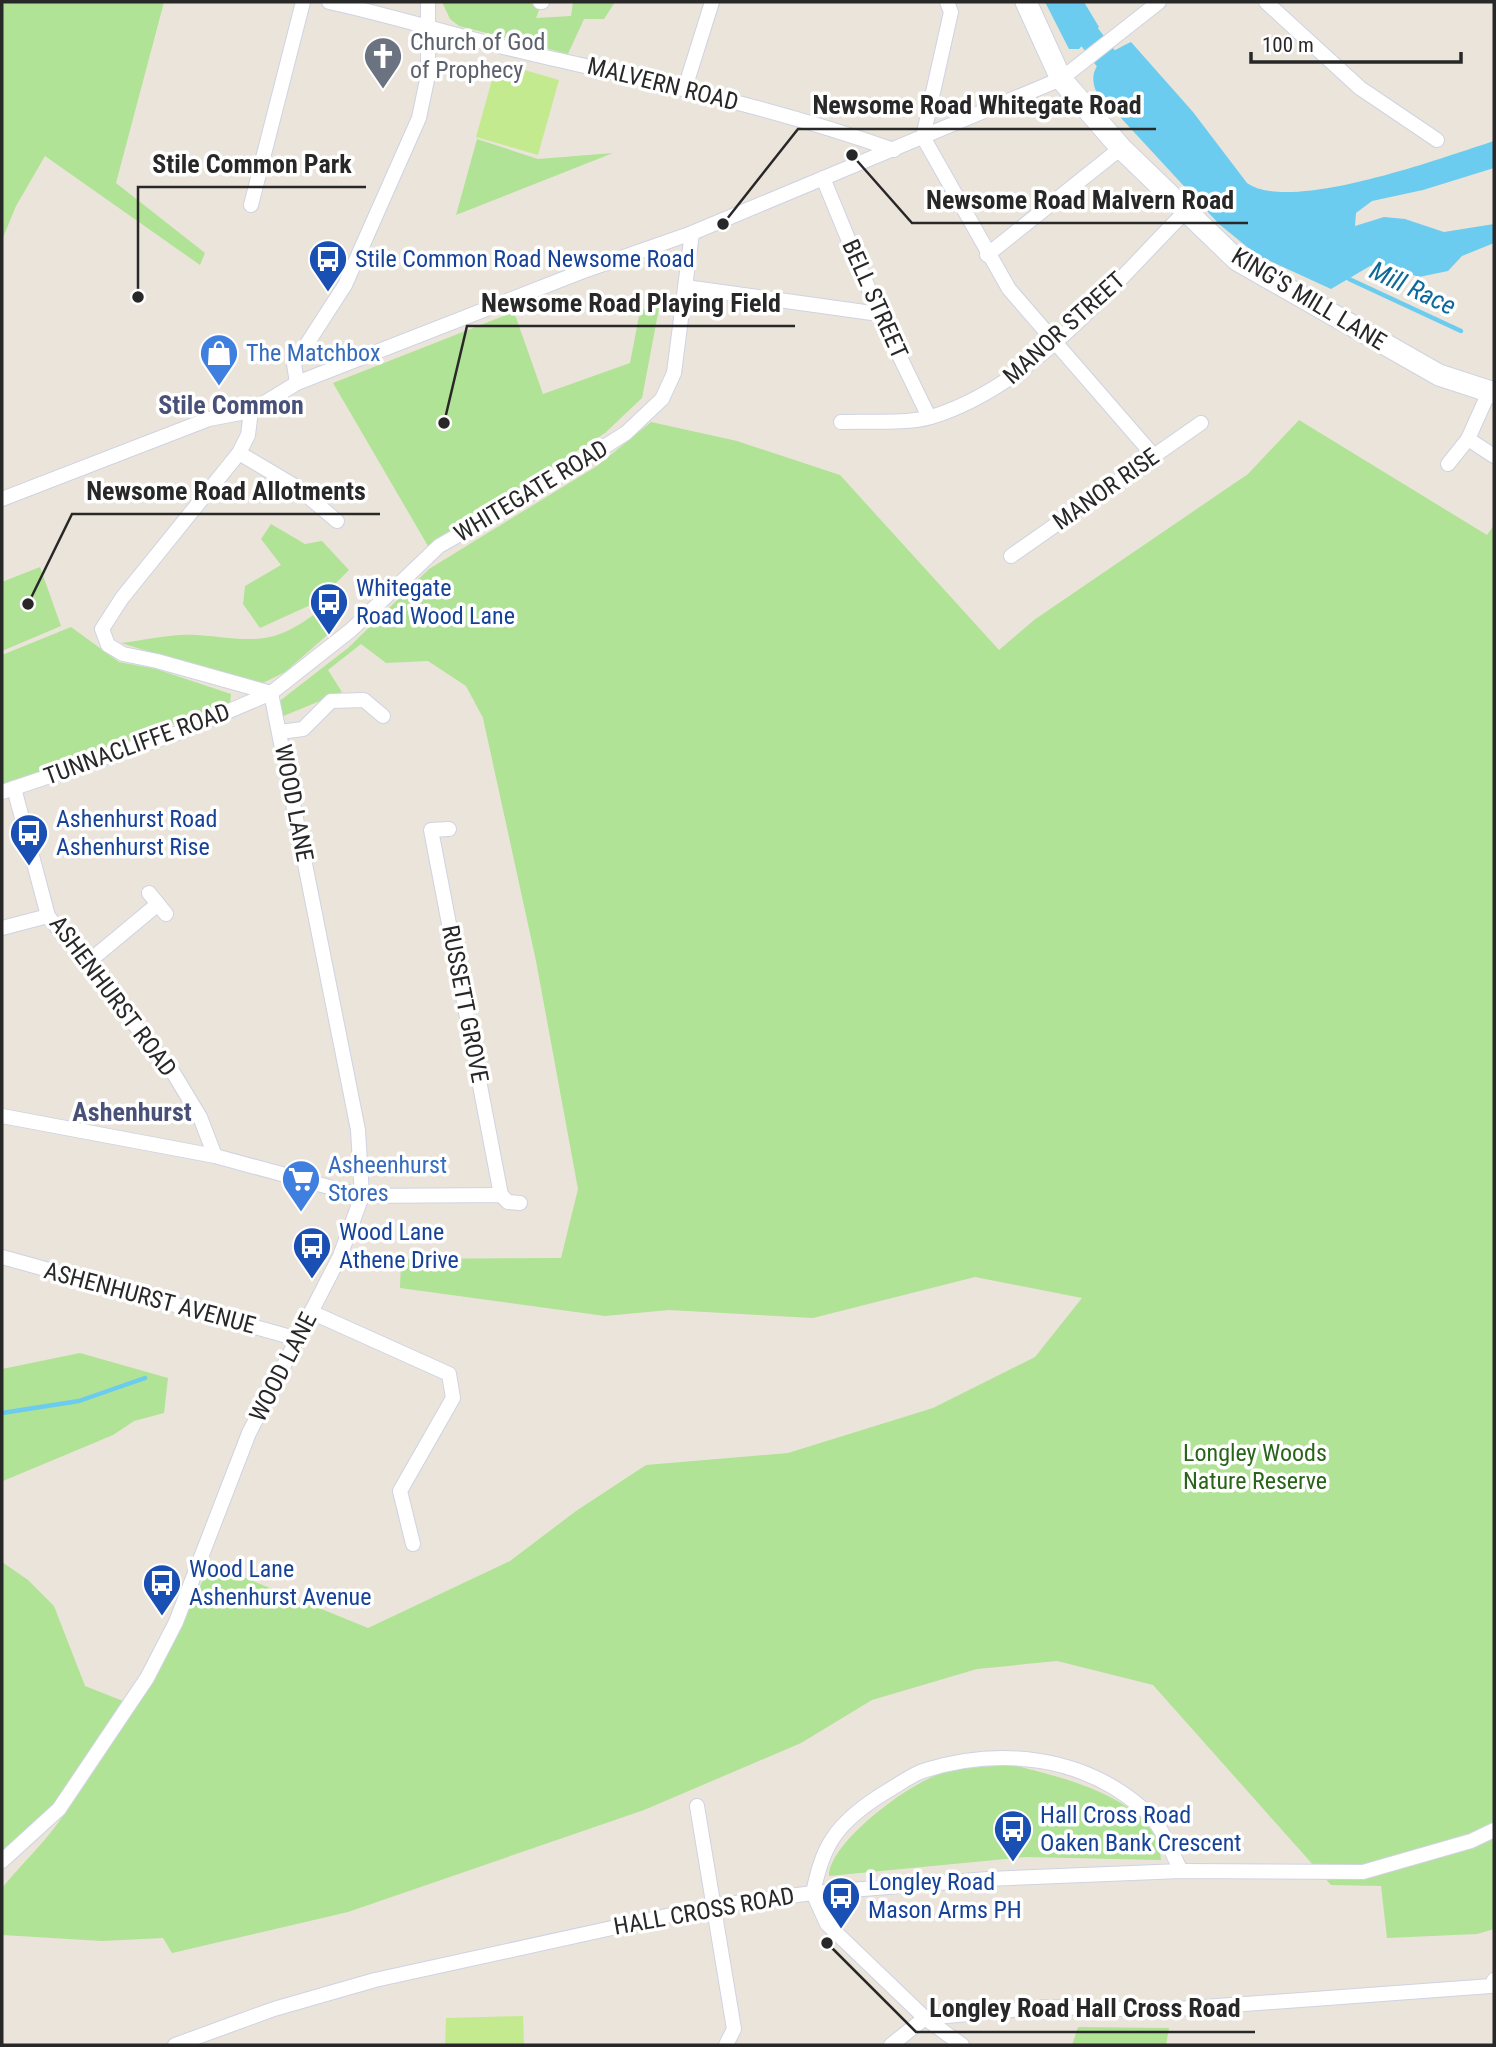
<svg xmlns="http://www.w3.org/2000/svg" width="1496" height="2047" viewBox="0 0 1496 2047" font-family="'Roboto Condensed',sans-serif">
	<style>
		.green { fill: #b0e395 }
		.pitch { fill: #c4ea90 }
		.water { fill: #6bccef }
		.lines { fill: none; stroke-linecap: round; stroke-linejoin: round }
		.stream { stroke: #6bccef; stroke-width: 4.5 }
		.river { stroke: #6bccef; stroke-width: 24 }
		.street-casing { stroke: #cfd3e2; stroke-width: 16 }
		.secondary-casing { stroke: #cfd3e2; stroke-width: 23 }
		.street { stroke: #fff; stroke-width: 14 }
		.secondary { stroke: #fff; stroke-width: 21 }
		.labels { text-anchor: middle; stroke-width: 7; stroke-linejoin: round; paint-order: stroke }
		.worship-label { font-size: 24px; fill: #5b616d; stroke: #fff; text-anchor: start }
		.street-label { font-size: 24px; fill: #282828; stroke: #fff }
		.transit-label { font-size: 24px; fill: #164399; stroke: #fff; text-anchor: start }
		.shop-label { font-size: 24px; fill: #366cbe; stroke: #fff; text-anchor: start }
		.park-label { font-size: 24px; fill: #296519; stroke: #fff }
		.water-label { font-size: 26px; font-style: italic; fill: #0c6999; stroke: #fff }
		.neighbourhood-label { font-size: 26px; font-weight: bold; fill: #495179; stroke: #fff }
		.leader { fill: none; stroke: #282828; stroke-width: 2.5 }
		.callout-dot { fill: #282828; stroke: #fff; stroke-width: 2.5 }
		.callout-label { font-size: 26px; text-anchor: middle; font-weight: bold; fill: #282828; stroke: #fff; stroke-width: 7; stroke-linejoin: round; paint-order: stroke }
	</style>
	<rect width="100%" height="100%" fill="#ebe4da"/>
	<g class="green">
		<path d="M 2,2 L 164,2 L 116,183 L 205,253 L 200,265 L 45,156 L 16,206 L 2,240 Z"/>
		<path d="M 442,2 L 522,2 L 541,5 L 536,18 L 571,16 L 573,2 L 615,2 L 604,19 L 584,19 L 568,54 L 459,26 L 450,19 Z"/>
		<path d="M 477,139 L 538,159 L 613,153 L 456,215 Z"/>
		<path d="M 660,303 L 642,398 L 605,433 L 428,546 L 333,383 L 514,312 L 543,394 L 630,363 L 640,311 Z"/>
		<path d="M 1299,420 L 1487,535 L 1494,525 L 1494,1929 L 1477,1934 L 1387,1938 L 1381,1886 L 1331,1885 L 1153,1685 L 1057,1661 L 977,1669 L 872,1700 L 801,1743 L 644,1810 L 348,1912 L 172,1953 L 163,1938 L 102,1941 L 2,1935 L 2,1888 C 19,1867 39,1848 55,1827 C 115,1745 167,1655 211,1564 L 368,1628 L 510,1561 L 576,1511 L 646,1465 L 788,1453 L 933,1408 L 1035,1357 L 1082,1298 L 975,1277 L 813,1318 L 669,1310 L 605,1316 L 400,1288 L 401,1259 L 561,1258 L 578,1189 L 536,961 L 483,718 L 466,686 L 428,661 L 386,663 L 361,644 L 328,670 L 342,692 L 281,717 L 277,703 L 348,648 L 429,569 L 597,466 L 651,422 L 737,441 L 840,475 L 999,650 L 1034,620 L 1248,474 Z"/>
		<path d="M 271,524 L 305,544 L 322,541 L 349,570 L 317,602 L 260,628 L 243,604 L 245,586 L 281,565 L 261,539 Z"/>
		<path d="M 40,567 L 61,626 L 2,651 L 2,582 Z"/>
		<path d="M 316,613 L 333,630 L 285,672 L 259,685 L 121,643 C 145,640 173,633 197,635 C 250,639 270,648 316,613 Z"/>
		<path d="M 71,627 L 119,662 L 156,669 L 231,694 L 230,704 L 2,786 L 2,655 Z"/>
		<path d="M 80,1353 L 168,1378 L 164,1413 L 134,1421 L 113,1435 L 3,1481 L 2,1486 L 2,1369 Z"/>
		<path d="M 2,1562 L 28,1580 L 54,1606 L 85,1686 L 123,1701 L 50,1813 L 2,1855 Z"/>
		<path d="M 1013,1765 C 1060,1777 1160,1799 1161,1860 L 1025,1857 L 829,1876 C 829,1842 912,1781 943,1773 C 966,1767 990,1766 1013,1765 Z"/>
		<path d="M 1078,2027 L 1169,2028 L 1166,2045 L 1072,2045 Z"/>
	</g>
	<g class="pitch">
		<path d="M 497,62 L 559,80 L 538,155 L 476,137 Z"/>
		<path d="M 523,2016 L 524,2045 L 445,2045 L 446,2018 Z"/>
	</g>
	<g class="water">
		<path d="M 1045,2 L 1084,2 L 1099,27 L 1079,49 L 1069,49 Z"/>
		<path d="M 1131,42 L 1193,112 L 1247,183 C 1290,214 1444,157 1494,141 L 1494,168 L 1423,190 L 1372,201 L 1356,213 L 1355,226 L 1384,217 L 1405,219 L 1444,232 L 1494,224 L 1494,243 L 1462,256 L 1448,271 L 1419,277 L 1384,265 L 1370,266 L 1331,289 L 1257,255 L 1219,224 L 1096,91 C 1085,65 1110,52 1131,42 Z"/>
	</g>
	<g class="lines">
		<g class="stream">
			<path d="M 1349,279 L 1461,331"/>
			<path d="M 2,1413 L 79,1401 L 145,1378"/>
		</g>
		<path class="river" d="M 1063,2 L 1126,85"/>
		<g class="street-casing">
			<g id="street">
				<path d="M 329,2 C 394,16 459,37 524,52 C 649,81 773,107 894,150"/>
				<path d="M 540,2 L 542,2"/>
				<path d="M 947,2 L 951,12 L 923,137 L 1009,289 L 1153,455"/>
				<path d="M 1266,2 L 1360,88 L 1437,140"/>
				<path d="M 685,88 L 712,2"/>
				<path d="M 823,178 L 879,314 L 929,417"/>
				<path d="M 251,205 L 303,2"/>
				<path d="M 987,255 L 1121,148"/>
				<path d="M 686,287 L 879,314"/>
				<path d="M 297,383 L 294,364 L 345,285 L 419,118 L 428,75 L 428,2"/>
				<path d="M 251,411 L 248,435 L 239,453 L 122,598 L 102,629 L 108,645 L 123,654 L 157,661 L 271,693"/>
				<path d="M 841,422 C 867,421 907,424 931,417 C 1033,386 1112,285 1185,212"/>
				<path d="M 1468,439 L 1494,456"/>
				<path d="M 239,453 L 298,488 L 337,521"/>
				<path d="M 1448,464 L 1468,439 L 1489,392"/>
				<path d="M 2,499 L 209,419 L 251,411 L 297,383 L 581,272 L 692,233 L 1061,79 L 1159,2"/>
				<path d="M 1011,556 L 1201,423"/>
				<path d="M 280,732 L 303,729 L 331,701 L 364,700 L 383,716"/>
				<path d="M 14,788 L 48,916 L 174,1074 L 200,1117 L 215,1156"/>
				<path d="M 2,792 L 178,733 L 271,693 L 351,630 L 439,546 L 530,494 L 626,433 L 662,399 L 674,373 L 692,233"/>
				<path d="M 449,829 L 431,830 L 501,1195"/>
				<path d="M 149,893 L 166,914"/>
				<path d="M 2,928 L 48,916"/>
				<path d="M 87,963 L 158,904"/>
				<path d="M 2,1116 L 215,1156 L 362,1196 L 501,1195 L 508,1202 L 520,1203"/>
				<path d="M 2,1257 L 298,1339"/>
				<path d="M 311,1312 L 449,1374 L 453,1398 L 400,1491 L 413,1544"/>
				<path d="M 697,1806 L 734,2029 L 726,2045"/>
				<path d="M 2,1861 L 59,1809 L 147,1678 L 176,1622 L 249,1433 L 340,1256 L 362,1196 L 358,1130 L 271,693"/>
				<path d="M 813,1893 C 817,1874 822,1854 833,1838 C 846,1818 869,1802 889,1790 C 901,1783 914,1773 926,1770 C 1000,1747 1082,1756 1142,1808 C 1161,1823 1170,1849 1181,1871"/>
				<path d="M 813,1893 L 827,1924 L 925,2018 L 962,2045"/>
				<path d="M 175,2045 L 274,2009 L 375,1980 L 712,1906 L 813,1893 L 988,1879 L 1181,1871 L 1363,1872 L 1471,1841 L 1494,1830"/>
				<path d="M 891,2045 L 925,2018 L 1045,2007 L 1163,2010 L 1491,1986 L 1494,1980"/>
			</g>
		</g>
		<g class="secondary-casing">
			<path id="secondary" d="M 1026,2 L 1061,79 L 1121,148 L 1237,260 L 1439,375 L 1494,393"/>
		</g>
		<use href="#street" class="street"/>
		<use href="#secondary" class="secondary"/>
	</g>
	<defs>
		<g id="church-pin" transform="scale(2.0125)"><path d="M0 17L-7.5 6A9.5 9.5 0 1 1 7.5 6Z" fill="#6b7280" stroke="#fff"/><path d="M-1.2-6h2.4v3.5h3.3v2.4h-3.3V6h-2.4V-.1h-3.3v-2.4h3.3Z" fill="#fff"/></g>
		<g id="bus-pin" transform="scale(2.0125)"><path d="M0 17L-7.5 6A9.5 9.5 0 1 1 7.5 6Z" fill="#1a4fb4" stroke="#fff"/><path d="M-5-6H5V4H4V6H2V4H-2V6H-4V4H-5ZM-3.5-4V0h7V-4ZM-3.5 1.2v1.5H-2V1.2ZM2 1.2v1.5H3.5V1.2Z" fill="#fff"/></g>
		<g id="shop-pin" transform="scale(2.0125)"><path d="M0 17L-7.5 6A9.5 9.5 0 1 1 7.5 6Z" fill="#3f7fe0" stroke="#fff"/><path d="M-5-2.5h2.3a2.7 3.5 0 0 1 5.4 0H5L5.5 6h-11ZM-1.5-2.5h3a1.5 2.3 0 0 0-3 0Z" fill="#fff"/></g>
		<g id="supermarket-pin" transform="scale(2.0125)"><path d="M0 17L-7.5 6A9.5 9.5 0 1 1 7.5 6Z" fill="#3f7fe0" stroke="#fff"/><path d="M-6-5.5h2.5l.6 2H6L4.5 2H-2.5L-4.4-4H-6ZM-1.5 3.2a1.3 1.3 0 1 0 .1 0ZM3 3.2a1.3 1.3 0 1 0 .1 0Z" fill="#fff"/></g>
	</defs>
	<g fill-rule="evenodd">
		<use href="#church-pin" x="383" y="56"/>
		<use href="#bus-pin" x="328" y="259"/>
		<use href="#shop-pin" x="219" y="353"/>
		<use href="#bus-pin" x="329" y="602"/>
		<use href="#bus-pin" x="29" y="833"/>
		<use href="#supermarket-pin" x="301" y="1179"/>
		<use href="#bus-pin" x="312" y="1246"/>
		<use href="#bus-pin" x="162" y="1583"/>
		<use href="#bus-pin" x="1013" y="1829"/>
		<use href="#bus-pin" x="841" y="1896"/>
	</g>
	<g class="labels">
		<g class="worship-label">
			<text x="410" y="50">Church of God<tspan x="410" dy="28">of Prophecy</tspan></text>
		</g>
		<g class="street-label">
			<text transform="translate(663 84) rotate(14)" y="8">MALVERN ROAD</text>
			<text transform="translate(875 299) rotate(66)" y="8">BELL STREET</text>
			<text transform="translate(1309 299) rotate(31)" y="8">KING'S MILL LANE</text>
			<text transform="translate(1064 328) rotate(-42)" y="8">MANOR STREET</text>
			<text transform="translate(1106 489) rotate(-35)" y="8">MANOR RISE</text>
			<text transform="translate(531 491) rotate(-31)" y="8">WHITEGATE ROAD</text>
			<text transform="translate(137 744) rotate(-20)" y="8">TUNNACLIFFE ROAD</text>
			<text transform="translate(294 803) rotate(79)" y="8">WOOD LANE</text>
			<text transform="translate(113 996) rotate(53)" y="8">ASHENHURST ROAD</text>
			<text transform="translate(465 1004) rotate(79)" y="8">RUSSETT GROVE</text>
			<text transform="translate(150 1298) rotate(15)" y="8">ASHENHURST AVENUE</text>
			<text transform="translate(283 1367) rotate(-63)" y="8">WOOD LANE</text>
			<text transform="translate(704 1911) rotate(-10)" y="8">HALL CROSS ROAD</text>
		</g>
		<g class="transit-label">
			<text x="355" y="267">Stile Common Road Newsome Road</text>
			<text x="356" y="596">Whitegate<tspan x="356" dy="28">Road Wood Lane</tspan></text>
			<text x="56" y="827">Ashenhurst Road<tspan x="56" dy="28">Ashenhurst Rise</tspan></text>
			<text x="339" y="1240">Wood Lane<tspan x="339" dy="28">Athene Drive</tspan></text>
			<text x="189" y="1577">Wood Lane<tspan x="189" dy="28">Ashenhurst Avenue</tspan></text>
			<text x="1040" y="1823">Hall Cross Road<tspan x="1040" dy="28">Oaken Bank Crescent</tspan></text>
			<text x="868" y="1890">Longley Road<tspan x="868" dy="28">Mason Arms PH</tspan></text>
		</g>
		<g class="shop-label">
			<text x="246" y="361">The Matchbox</text>
			<text x="328" y="1173">Asheenhurst<tspan x="328" dy="28">Stores</tspan></text>
		</g>
		<g class="park-label">
			<text x="1255" y="1461">Longley Woods<tspan x="1255" dy="28">Nature Reserve</tspan></text>
		</g>
		<g class="water-label">
			<text transform="translate(1413 288) rotate(25)" y="9">Mill Race</text>
		</g>
		<g class="neighbourhood-label">
			<text x="231" y="414">Stile Common</text>
			<text x="132" y="1121">Ashenhurst</text>
		</g>
	</g>
	<path class="leader" d="M723 224L798 129H1156M138 297L138 187H366M852 155L912 223H1248M444 423L467 326H795M28 604L72 514H380M827 1943L916 2032H1255"/>
	<g class="callout-dot">
		<circle cx="723" cy="224" r="7"/>
		<circle cx="138" cy="297" r="7"/>
		<circle cx="852" cy="155" r="7"/>
		<circle cx="444" cy="423" r="7"/>
		<circle cx="28" cy="604" r="7"/>
		<circle cx="827" cy="1943" r="7"/>
	</g>
	<g class="callout-label">
		<text x="977" y="114">Newsome Road Whitegate Road</text>
		<text x="252" y="173">Stile Common Park</text>
		<text x="1080" y="209">Newsome Road Malvern Road</text>
		<text x="631" y="312">Newsome Road Playing Field</text>
		<text x="226" y="500">Newsome Road Allotments</text>
		<text x="1085" y="2017">Longley Road Hall Cross Road</text>
	</g>
	<rect width="1496" height="2047" fill="none" stroke="#282828" stroke-width="7"/>
	<path d="M1251 52v10h210v-10" fill="none" stroke="#282828" stroke-width="3.5"/>
	<text x="1262" y="52" font-size="21" fill="#282828" stroke="#ffffff" stroke-width="5" paint-order="stroke">100 m</text>
</svg>
